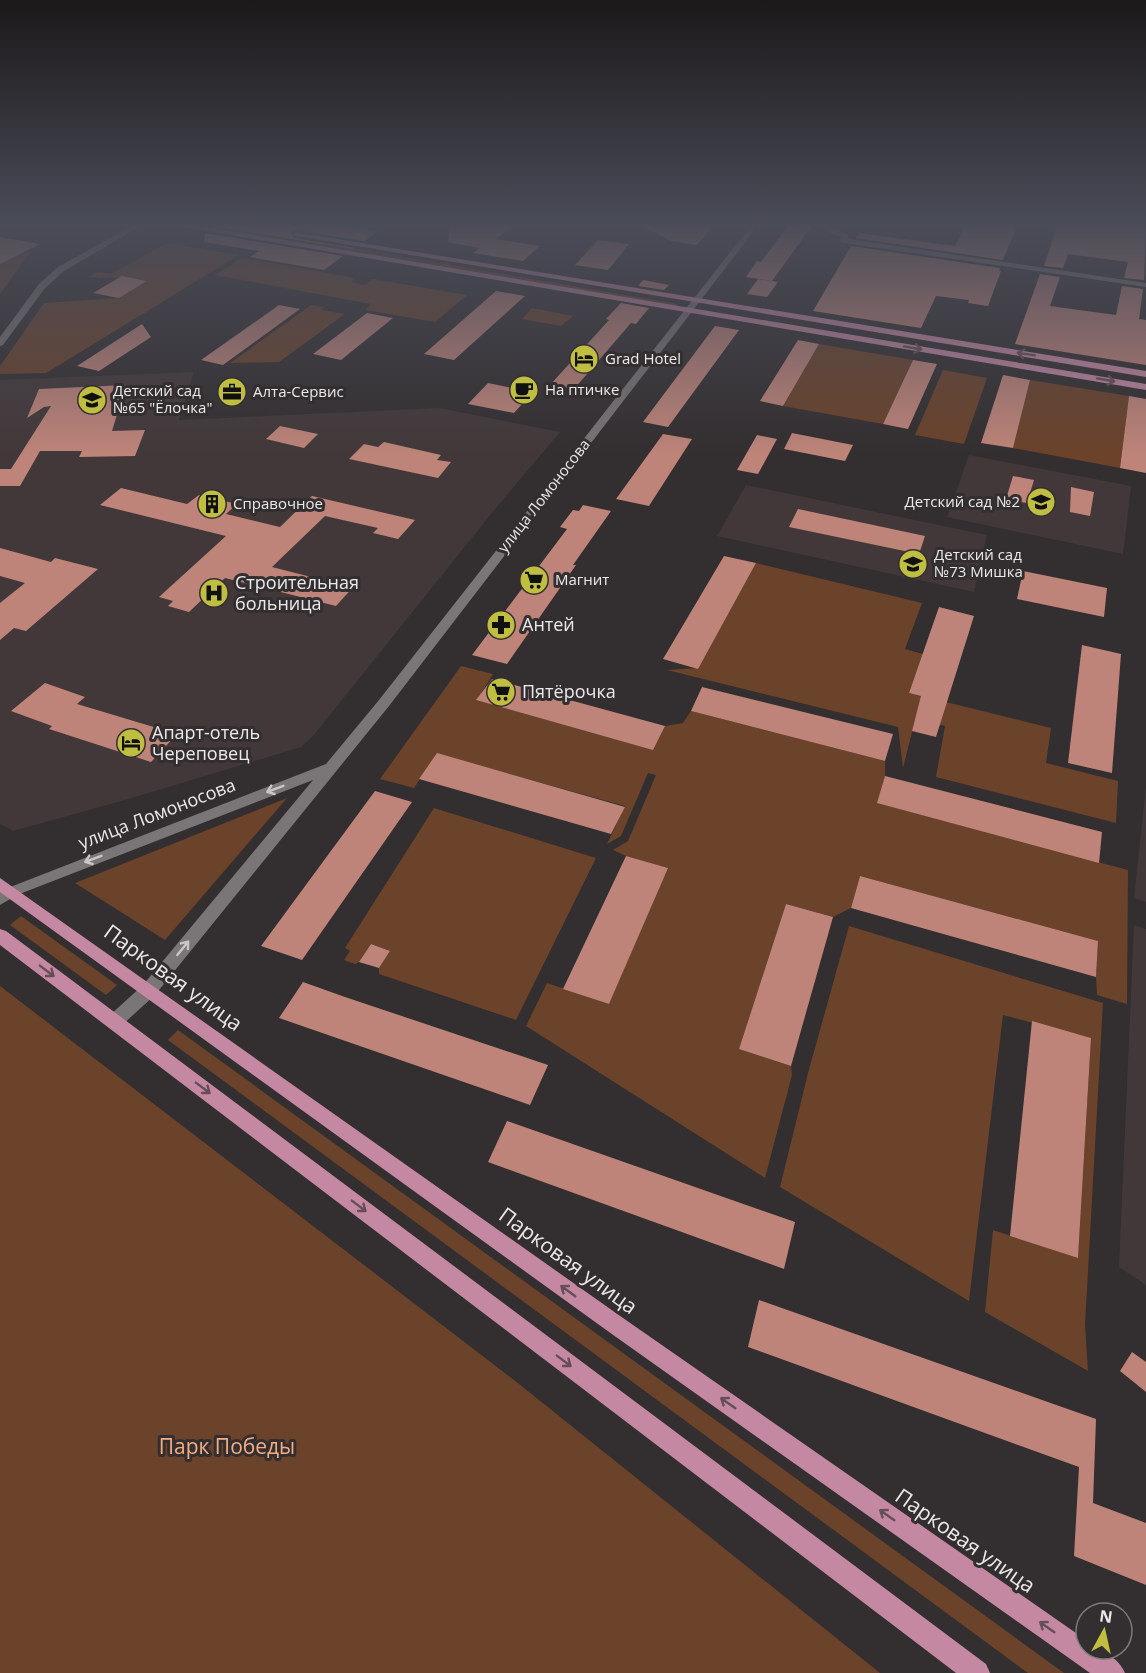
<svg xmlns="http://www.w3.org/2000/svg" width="1146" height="1673" viewBox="0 0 1146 1673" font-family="'Open Sans',sans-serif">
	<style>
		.built { fill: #423839 }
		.green { fill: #6b422a }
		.building { fill: #bf8479 }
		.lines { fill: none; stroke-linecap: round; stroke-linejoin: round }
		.minor { fill: #7a7576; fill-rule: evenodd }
		.major { fill: #c588a3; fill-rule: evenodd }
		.oneway { stroke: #664e58 }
		.oneway2 { stroke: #cac6c7 }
		.labels { text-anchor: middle; stroke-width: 6; stroke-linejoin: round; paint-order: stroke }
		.far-poi-label { font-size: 15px; fill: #ece9ea; stroke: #332e2f; text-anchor: start }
		.far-street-label { font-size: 15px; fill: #ece9ea; stroke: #332e2f }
		.poi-label { font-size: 18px; fill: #ece9ea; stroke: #332e2f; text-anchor: start }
		.street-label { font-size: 18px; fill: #ece9ea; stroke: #332e2f }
		.near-street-label { font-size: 21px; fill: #ece9ea; stroke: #332e2f }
		.near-park-label { font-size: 21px; fill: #f6ac81; stroke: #332e2f }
	</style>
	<rect width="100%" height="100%" fill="#332e2f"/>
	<g class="built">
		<path d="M 194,372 L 179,420 L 439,408 L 560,432 L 491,514 L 314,735 L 301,747 L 132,798 L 13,831 L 0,824 L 0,380 Z"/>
		<path d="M 969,455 L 1131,486 L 1123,554 L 947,517 Z"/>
		<path d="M 746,485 L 987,535 L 974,592 L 717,536 Z"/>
		<path d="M 1146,785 L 1146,902 L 1134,898 Z"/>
		<path d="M 1134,925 L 1146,929 L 1146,1285 L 1119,1267 Z"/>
	</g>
	<g class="green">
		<path d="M 181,223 L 207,223 L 677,304 L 675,307 Z"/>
		<path d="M 167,243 L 239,255 L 46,373 L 0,374 L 0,366 L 44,303 L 119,298 L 147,281 C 125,275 110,280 88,277 L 98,272 L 111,274 Z"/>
		<path d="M 31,251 L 0,294 L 0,264 L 15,256 Z"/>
		<path d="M 242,258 L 355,278 L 351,282 L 365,285 L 373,279 L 467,295 L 435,322 L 365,310 L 371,304 L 215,275 Z"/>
		<path d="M 311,305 L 324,307 L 321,310 L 345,314 L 279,362 L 230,363 Z"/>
		<path d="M 532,308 L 573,316 L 561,326 L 522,319 Z"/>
		<path d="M 819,344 L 913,360 L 883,424 L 783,406 Z"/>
		<path d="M 943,370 L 987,378 L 964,444 L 915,435 Z"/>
		<path d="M 1030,380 L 1129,396 L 1120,468 L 1013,448 Z"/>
		<path d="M 756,563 L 922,603 L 905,649 L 923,654 L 909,693 L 1051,728 L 1046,763 L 1118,781 L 1116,823 L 936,777 L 945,726 L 915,720 L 903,768 L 898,727 L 667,670 L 698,668 Z"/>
		<path d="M 461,666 L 493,674 L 477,700 L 653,749 L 665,726 L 683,723 L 691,711 L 885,761 L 885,776 L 878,803 L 1128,870 L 1127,1004 L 1097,995 L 1096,977 L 1098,941 L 860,876 L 851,908 L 833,917 L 786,904 L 739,1049 L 791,1066 L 792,1075 L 765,1178 L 526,1026 L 547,983 L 609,1004 L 667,868 L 626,856 L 613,850 L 628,841 L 656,775 L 648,773 L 621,836 L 607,844 L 625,806 L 437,754 L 414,788 L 380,779 Z"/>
		<path d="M 287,798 L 165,940 L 75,883 Z"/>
		<path d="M 434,808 L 596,858 L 516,1020 L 379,974 L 379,968 L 390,951 L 371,944 L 359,962 L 355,964 L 344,960 L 350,951 L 345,948 Z"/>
		<path d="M 21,916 L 117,985 L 106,995 L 10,925 Z"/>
		<path d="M 849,926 L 1103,1003 L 1085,1325 L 1088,1371 L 985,1312 L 993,1230 L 1078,1258 L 1091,1038 L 1003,1015 L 969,1301 L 780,1187 L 808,1073 Z"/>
		<path d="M 0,986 L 514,1380 L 880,1673 L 0,1673 Z"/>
		<path d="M 178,1030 L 1064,1673 L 1028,1673 L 168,1040 Z"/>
	</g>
	<g class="building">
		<path d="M 206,223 L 324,223 L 378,231 L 364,241 L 294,230 L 292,232 L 294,238 L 355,248 L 353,249 L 206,225 Z"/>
		<path d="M 450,223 L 517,223 L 496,239 L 540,246 L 523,261 L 473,253 L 480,248 L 448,242 Z"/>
		<path d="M 636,223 L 716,223 L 697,245 L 671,241 Z"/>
		<path d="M 790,223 L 814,223 L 772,281 L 746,277 L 757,261 L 761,262 Z"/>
		<path d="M 967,223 L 1018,223 L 1003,260 L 856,238 L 859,233 L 955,246 Z"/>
		<path d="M 1058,223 L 1146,223 L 1144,280 L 1124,278 L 1128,262 L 1068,254 L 1063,268 L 1044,266 Z"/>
		<path d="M 205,233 L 343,256 L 324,270 L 250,257 L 259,251 L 204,242 Z"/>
		<path d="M 0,237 L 12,239 L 40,244 L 0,264 Z"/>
		<path d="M 598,240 L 629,244 L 608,270 L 575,265 Z"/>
		<path d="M 851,246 L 1000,268 L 999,271 L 1001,271 L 988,306 L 968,303 L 969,300 L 936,296 L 921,328 L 813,311 Z"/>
		<path d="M 1040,274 L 1060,277 L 1050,306 L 1116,315 L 1122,286 L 1143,289 L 1139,319 L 1146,320 L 1146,365 L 1015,344 Z"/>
		<path d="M 122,276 L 147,281 L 119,298 L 93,293 Z"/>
		<path d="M 758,279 L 778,282 L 767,297 L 747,294 Z"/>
		<path d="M 643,280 L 669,285 L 664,290 L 638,286 Z"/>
		<path d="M 496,291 L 525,296 L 454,360 L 424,354 Z"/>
		<path d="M 621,303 L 649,308 L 636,324 L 631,323 L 574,389 L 550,385 L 609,320 L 606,319 Z"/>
		<path d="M 279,305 L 300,309 L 223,365 L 201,360 Z"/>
		<path d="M 367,313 L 393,318 L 341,360 L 313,354 Z"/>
		<path d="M 142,324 L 151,337 L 99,371 L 77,366 Z"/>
		<path d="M 715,326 L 739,330 L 668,427 L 643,422 Z"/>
		<path d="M 798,340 L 819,344 L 783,406 L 760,401 Z"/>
		<path d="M 913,360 L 937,364 L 908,429 L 883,424 Z"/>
		<path d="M 1003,375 L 1030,380 L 1013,448 L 981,443 Z"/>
		<path d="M 488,383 L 533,392 L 514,413 L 468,404 Z"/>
		<path d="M 126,385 L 112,431 L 145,430 L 135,456 L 79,457 L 82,451 L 40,451 L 20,486 L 0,486 L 0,469 L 11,469 L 51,406 L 44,407 L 27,418 L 39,389 Z"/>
		<path d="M 1129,396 L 1146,399 L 1146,473 L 1120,468 Z"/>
		<path d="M 280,426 L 318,434 L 304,448 L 266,439 Z"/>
		<path d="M 792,433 L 853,445 L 845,461 L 784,449 Z"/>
		<path d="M 663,434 L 692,439 L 649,506 L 616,499 Z"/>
		<path d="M 757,435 L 777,439 L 758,474 L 737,470 Z"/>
		<path d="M 384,442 L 441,455 L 437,460 L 451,462 L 438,478 L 349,459 L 364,444 L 378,447 Z"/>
		<path d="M 1013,476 L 1034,480 L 1027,503 L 1006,499 Z"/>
		<path d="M 1071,487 L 1094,492 L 1090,516 L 1070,512 Z"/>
		<path d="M 121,488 L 187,504 L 199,495 L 237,504 L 226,514 L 280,527 L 312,496 L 415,520 L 398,539 L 373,533 L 378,528 L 325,516 L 272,567 L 327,581 L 330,577 L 356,584 L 336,606 L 225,578 L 189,612 L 168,606 L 173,601 L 159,597 L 226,536 L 100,505 Z"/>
		<path d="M 583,505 L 611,511 L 573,565 L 576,565 L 507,664 L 472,655 L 567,529 L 560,527 L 573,510 L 579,511 Z"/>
		<path d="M 798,509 L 925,536 L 919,554 L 789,527 Z"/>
		<path d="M 0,548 L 51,562 L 55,558 L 98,569 L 26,631 L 14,628 L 0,640 L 0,603 L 25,583 L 0,576 Z"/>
		<path d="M 724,556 L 756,563 L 698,669 L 663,659 Z"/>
		<path d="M 1023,571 L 1107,588 L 1104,617 L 1017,599 Z"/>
		<path d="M 939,607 L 974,616 L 936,737 L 912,731 L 921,696 L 909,693 Z"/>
		<path d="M 1082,645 L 1121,654 L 1112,773 L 1068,763 Z"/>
		<path d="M 492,679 L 665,726 L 653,750 L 476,700 Z"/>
		<path d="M 45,683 L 85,697 L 77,704 L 177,734 L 151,762 L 49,729 L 52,726 L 11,711 Z"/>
		<path d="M 702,687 L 893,734 L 885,761 L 691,711 Z"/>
		<path d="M 437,753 L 625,807 L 611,834 L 419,779 Z"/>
		<path d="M 885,776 L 1102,832 L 1099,863 L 877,803 Z"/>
		<path d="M 375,791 L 412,802 L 302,960 L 261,946 Z"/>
		<path d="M 626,856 L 668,868 L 609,1004 L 563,989 Z"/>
		<path d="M 860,876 L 1098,941 L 1096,977 L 851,908 Z"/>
		<path d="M 786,904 L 833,917 L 791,1066 L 739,1049 Z"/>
		<path d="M 371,944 L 390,951 L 379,968 L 359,962 Z"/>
		<path d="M 303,982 L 345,997 L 548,1065 L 530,1105 L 279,1018 Z"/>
		<path d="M 1032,1021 L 1091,1038 L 1078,1258 L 1010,1236 Z"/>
		<path d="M 507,1121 L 795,1222 L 784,1269 L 488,1162 Z"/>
		<path d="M 759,1300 L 1096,1419 L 1093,1503 L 1146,1523 L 1146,1585 L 1074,1556 L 1079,1467 L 748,1347 Z"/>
		<path d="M 1132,1352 L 1146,1362 L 1146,1392 L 1120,1371 Z"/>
	</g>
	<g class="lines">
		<g class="minor">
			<path d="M 137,223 L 146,223 L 64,271 L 45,288 L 3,345 L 0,346 L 0,337 L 39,284 L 58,267 Z"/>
			<path d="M 753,223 L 760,223 L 389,706 L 155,995 L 121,1026 L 115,1028 L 109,1026 L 106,1021 L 109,1016 L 143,985 L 313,780 L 17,895 L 0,905 L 0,891 L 326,764 L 379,700 Z"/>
			<path d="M 826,223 L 832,223 L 830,227 L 848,234 L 848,239 L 1146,283 L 1146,287 L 844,243 L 840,241 L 841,237 L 823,230 Z"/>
		</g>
		<g class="major">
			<path d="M 169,223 L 182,223 L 1146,384 L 1146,390 L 172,225 Z"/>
			<path d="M 294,232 L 1146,371 L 1146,377 L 297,236 L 294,236 Z"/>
			<path d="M 0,878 L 623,1318 L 1086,1640 L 1086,1649 C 1102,1649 1118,1657 1125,1673 L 1090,1673 L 609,1332 L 0,892 Z"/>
			<path d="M 0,929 L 6,931 L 986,1664 L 990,1673 L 956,1673 L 0,945 Z"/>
		</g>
	</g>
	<defs><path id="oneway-shaft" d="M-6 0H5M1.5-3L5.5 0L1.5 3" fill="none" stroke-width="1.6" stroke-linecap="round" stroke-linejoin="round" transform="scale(1.5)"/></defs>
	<g class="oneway">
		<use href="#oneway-shaft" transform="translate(913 348) rotate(10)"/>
		<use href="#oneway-shaft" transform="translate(1026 354) rotate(-171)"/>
		<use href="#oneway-shaft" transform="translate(1106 380) rotate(10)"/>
		<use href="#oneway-shaft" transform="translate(47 971) rotate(37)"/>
		<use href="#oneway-shaft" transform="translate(203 1088) rotate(37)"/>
		<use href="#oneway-shaft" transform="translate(359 1206) rotate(37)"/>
		<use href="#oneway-shaft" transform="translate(568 1291) rotate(-144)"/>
		<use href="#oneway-shaft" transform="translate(564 1361) rotate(37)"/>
		<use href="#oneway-shaft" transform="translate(728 1403) rotate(-145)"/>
		<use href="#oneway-shaft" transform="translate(887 1515) rotate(-145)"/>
		<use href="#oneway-shaft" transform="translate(1047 1627) rotate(-145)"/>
	</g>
	<g class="oneway2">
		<use href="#oneway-shaft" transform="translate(275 789) rotate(159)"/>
		<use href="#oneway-shaft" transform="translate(93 859) rotate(159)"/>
		<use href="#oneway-shaft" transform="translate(183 948) rotate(-51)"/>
	</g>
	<linearGradient id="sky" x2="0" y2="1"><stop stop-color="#1c191a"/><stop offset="0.49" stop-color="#4a4c58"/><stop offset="1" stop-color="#4a4c58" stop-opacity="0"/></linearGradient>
	<rect width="1146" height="457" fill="url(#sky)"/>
	<defs>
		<g id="hotel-disc" transform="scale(1.5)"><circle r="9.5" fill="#bfbe41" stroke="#332e2f"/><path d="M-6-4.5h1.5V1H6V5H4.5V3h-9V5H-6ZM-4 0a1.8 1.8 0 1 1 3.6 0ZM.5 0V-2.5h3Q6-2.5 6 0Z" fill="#111"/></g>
		<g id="cafe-disc" transform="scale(1.5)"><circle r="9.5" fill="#bfbe41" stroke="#332e2f"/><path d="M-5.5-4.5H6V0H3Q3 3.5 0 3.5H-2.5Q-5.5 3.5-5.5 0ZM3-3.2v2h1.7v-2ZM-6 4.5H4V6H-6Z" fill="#111"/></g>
		<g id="office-disc" transform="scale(1.5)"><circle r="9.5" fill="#bfbe41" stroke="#332e2f"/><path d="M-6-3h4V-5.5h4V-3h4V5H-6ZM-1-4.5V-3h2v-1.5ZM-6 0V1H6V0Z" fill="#111"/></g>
		<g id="school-disc" transform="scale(1.5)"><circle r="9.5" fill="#bfbe41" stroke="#332e2f"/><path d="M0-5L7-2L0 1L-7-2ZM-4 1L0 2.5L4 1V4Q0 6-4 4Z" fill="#111"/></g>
		<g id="building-disc" transform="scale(1.5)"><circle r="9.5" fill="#bfbe41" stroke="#332e2f"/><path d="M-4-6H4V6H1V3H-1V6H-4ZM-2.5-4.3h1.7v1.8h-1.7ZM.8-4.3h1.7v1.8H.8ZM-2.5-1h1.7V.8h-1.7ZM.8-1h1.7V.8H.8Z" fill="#111"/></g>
		<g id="supermarket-disc" transform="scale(1.5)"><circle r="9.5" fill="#bfbe41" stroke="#332e2f"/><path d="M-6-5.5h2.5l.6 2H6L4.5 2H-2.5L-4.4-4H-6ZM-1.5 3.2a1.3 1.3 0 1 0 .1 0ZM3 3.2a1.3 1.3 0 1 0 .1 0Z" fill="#111"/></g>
		<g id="hospital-disc" transform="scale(1.5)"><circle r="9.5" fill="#bfbe41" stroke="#332e2f"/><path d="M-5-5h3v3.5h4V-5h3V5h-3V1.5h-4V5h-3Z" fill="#111"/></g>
		<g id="pharmacy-disc" transform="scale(1.5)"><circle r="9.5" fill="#bfbe41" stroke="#332e2f"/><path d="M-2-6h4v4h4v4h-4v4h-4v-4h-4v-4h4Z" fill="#111"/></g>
	</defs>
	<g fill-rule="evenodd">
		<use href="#hotel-disc" x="584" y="359"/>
		<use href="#cafe-disc" x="524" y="390"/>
		<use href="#office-disc" x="232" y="392"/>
		<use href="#school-disc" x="92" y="400"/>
		<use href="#school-disc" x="1041" y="502"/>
		<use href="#building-disc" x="212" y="504"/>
		<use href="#school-disc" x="913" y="564"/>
		<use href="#supermarket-disc" x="534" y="580"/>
		<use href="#hospital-disc" x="214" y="593"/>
		<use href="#pharmacy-disc" x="501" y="625"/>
		<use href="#supermarket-disc" x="501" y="692"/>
		<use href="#hotel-disc" x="131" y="743"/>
	</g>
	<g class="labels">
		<g class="far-poi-label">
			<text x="605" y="364">Grad Hotel</text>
			<text x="545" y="395">На птичке</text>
			<text x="113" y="396">Детский сад<tspan x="113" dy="17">№65 "Ёлочка"</tspan></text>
			<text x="253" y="397">Алта-Сервис</text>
			<text x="1020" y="507" text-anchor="end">Детский сад №2</text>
			<text x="233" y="509">Справочное</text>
			<text x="934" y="560">Детский сад<tspan x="934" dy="17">№73 Мишка</tspan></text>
			<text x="555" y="585">Магнит</text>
		</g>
		<g class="far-street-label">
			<text transform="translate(544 496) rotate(-52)" y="5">улица Ломоносова</text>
		</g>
		<g class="poi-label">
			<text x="235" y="589">Строительная<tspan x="235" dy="21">больница</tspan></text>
			<text x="522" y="631">Антей</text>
			<text x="522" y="698">Пятёрочка</text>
			<text x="152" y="739">Апарт-отель<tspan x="152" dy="21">Череповец</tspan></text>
		</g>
		<g class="street-label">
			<text transform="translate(157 814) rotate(-21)" y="6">улица Ломоносова</text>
		</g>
		<g class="near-street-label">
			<text transform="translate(173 978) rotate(36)" y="7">Парковая улица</text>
			<text transform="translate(568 1261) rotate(36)" y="7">Парковая улица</text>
			<text transform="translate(965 1541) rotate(35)" y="7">Парковая улица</text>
		</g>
		<g class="near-park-label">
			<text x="227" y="1454">Парк Победы</text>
		</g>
	</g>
	<g transform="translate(1104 1631) rotate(8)"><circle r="28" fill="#332e2f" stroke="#7d797a" stroke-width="1.5"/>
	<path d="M0-4.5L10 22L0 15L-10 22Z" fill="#bfbe41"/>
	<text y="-9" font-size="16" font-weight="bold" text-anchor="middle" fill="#ece9ea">N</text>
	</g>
</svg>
